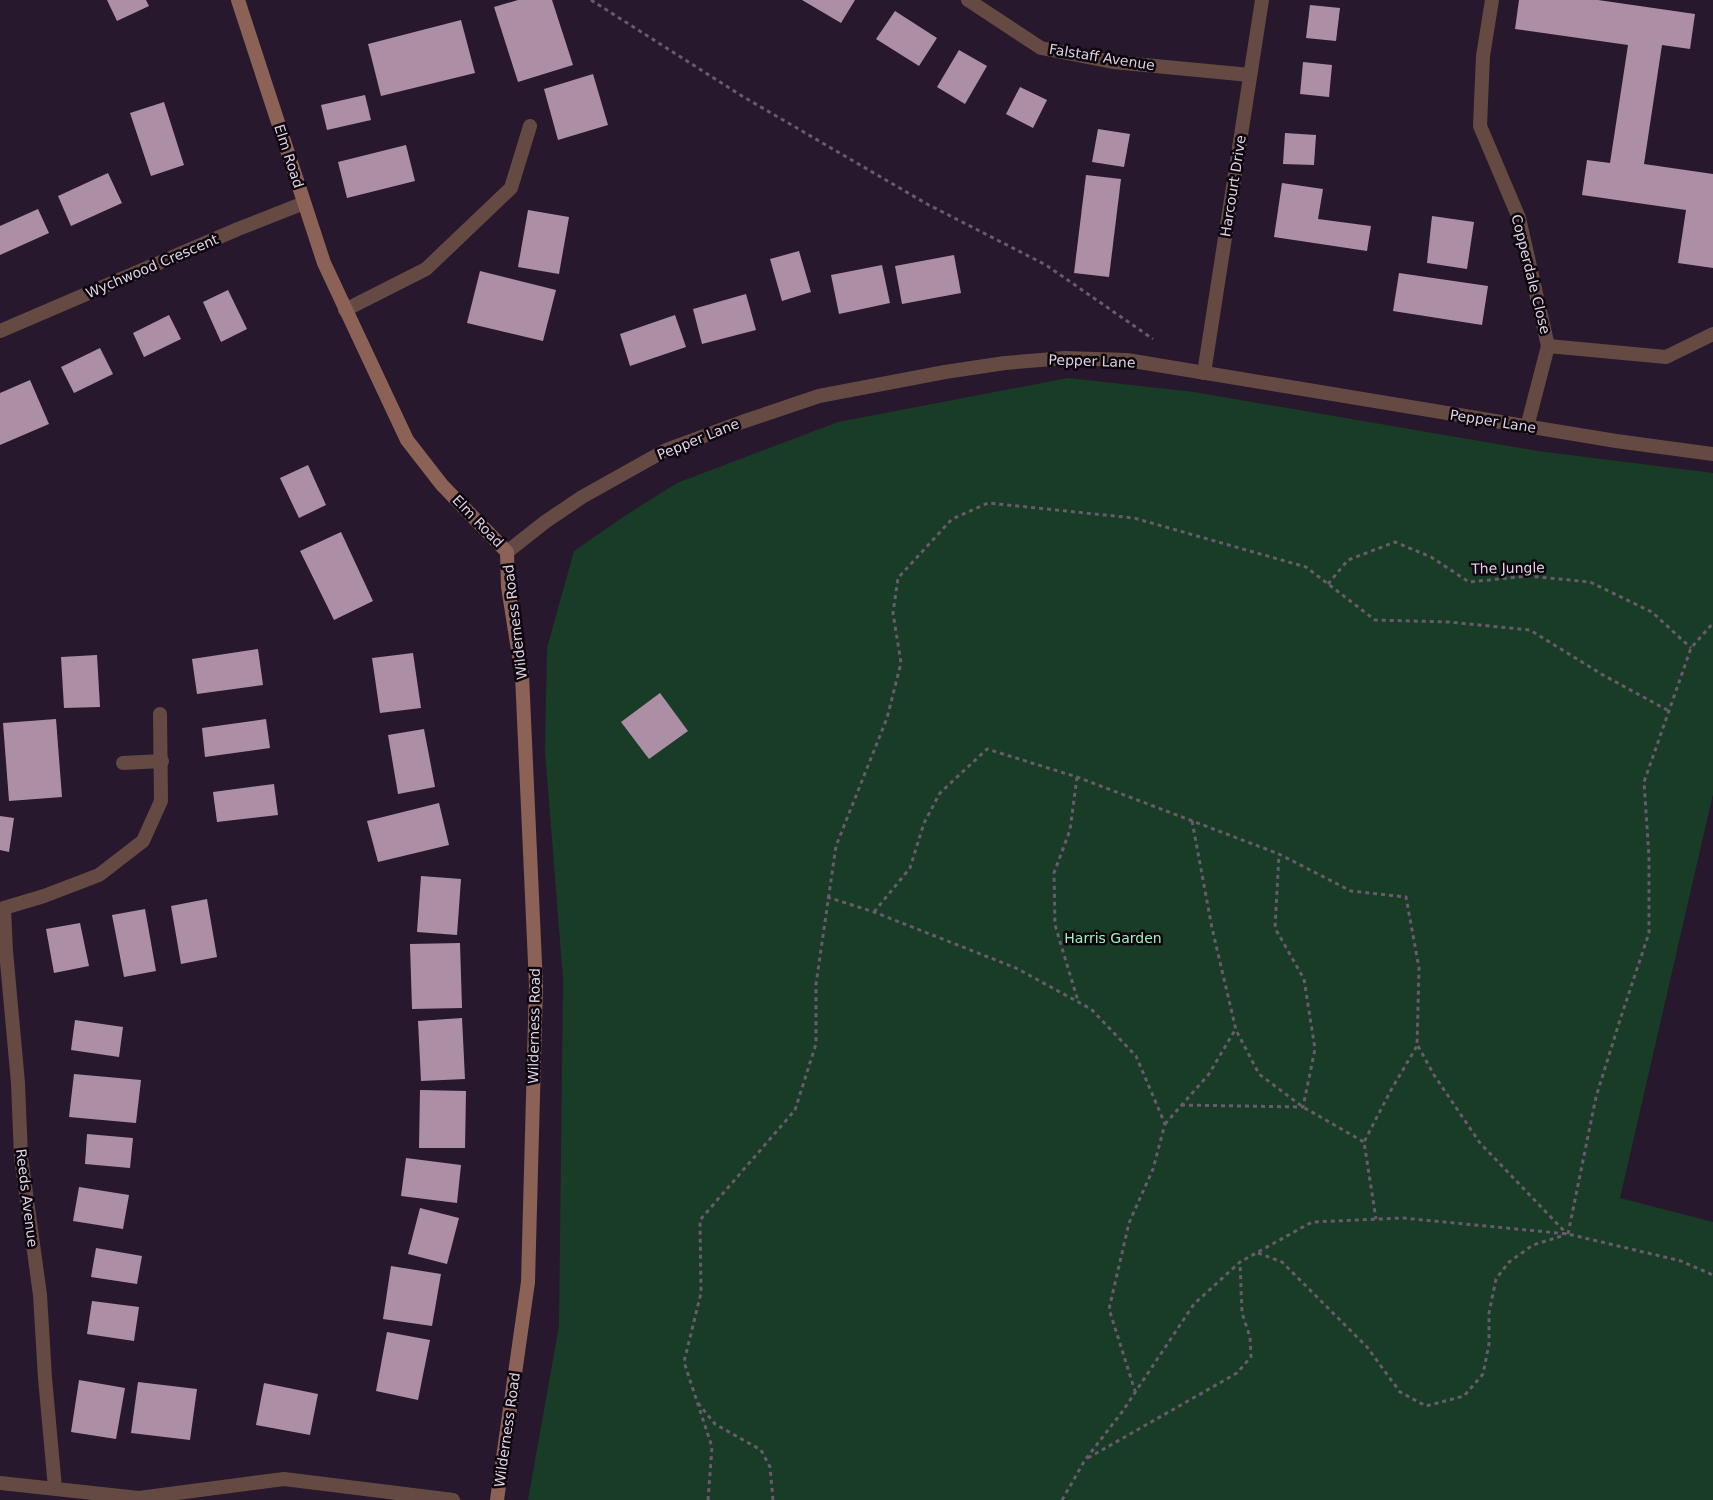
<svg xmlns="http://www.w3.org/2000/svg" width="1713" height="1500" viewBox="0 0 1713 1500" font-family="'DejaVu Sans',sans-serif">
	<style>
		.green { fill: #183c26 }
		.building { fill: #ad8fa5 }
		.lines { fill: none; stroke-linecap: round; stroke-linejoin: round }
		.path { stroke: #695a6d; stroke-width: 3; stroke-dasharray: 4 4; stroke-linecap: butt }
		.service { stroke: #644a42; stroke-width: 14 }
		.minor { stroke: #644a42; stroke-width: 14 }
		.tertiary { stroke: #644a42; stroke-width: 14 }
		.secondary { stroke: #8b6255; stroke-width: 14 }
		.labels { text-anchor: middle; stroke-width: 5; stroke-linejoin: round; paint-order: stroke }
		.street-label { font-size: 14px; fill: #ded3e2; stroke: #0d060f }
		.park-label { font-size: 14px; fill: #9df3bb; stroke: #0d060f }
	</style>
	<rect width="100%" height="100%" fill="#28182d"/>
	<path class="green" d="M 1068,378 L 1194,392 L 1538,451 L 1713,473 L 1713,794 L 1620,1198 L 1713,1222 L 1713,1500 L 528,1500 L 559,1326 L 563,979 L 545,751 L 547,648 L 574,551 L 626,515 L 677,483 L 838,422 Z"/>
	<g class="building">
		<path d="M 107,0 L 146,0 L 149,6 L 117,21 Z"/>
		<path d="M 518,0 L 552,0 L 573,65 L 518,82 L 494,7 Z"/>
		<path d="M 802,0 L 855,0 L 841,23 Z"/>
		<path d="M 1519,0 L 1598,0 L 1695,14 L 1690,49 L 1662,45 L 1644,164 L 1713,174 L 1713,268 L 1678,263 L 1686,210 L 1582,195 L 1587,160 L 1610,163 L 1628,45 L 1515,29 Z"/>
		<path d="M 1310,5 L 1340,8 L 1336,41 L 1306,38 Z"/>
		<path d="M 895,11 L 937,38 L 919,66 L 876,39 Z"/>
		<path d="M 461,20 L 475,73 L 381,96 L 368,44 Z"/>
		<path d="M 959,50 L 987,66 L 965,104 L 937,87 Z"/>
		<path d="M 1303,62 L 1332,65 L 1329,97 L 1300,94 Z"/>
		<path d="M 593,74 L 608,125 L 558,140 L 544,89 Z"/>
		<path d="M 1020,87 L 1047,100 L 1033,128 L 1006,114 Z"/>
		<path d="M 365,95 L 371,120 L 327,130 L 321,105 Z"/>
		<path d="M 164,102 L 184,165 L 151,176 L 130,113 Z"/>
		<path d="M 1098,129 L 1130,134 L 1124,167 L 1092,162 Z"/>
		<path d="M 1285,133 L 1316,135 L 1314,165 L 1283,164 Z"/>
		<path d="M 406,145 L 415,181 L 347,198 L 338,162 Z"/>
		<path d="M 108,173 L 122,203 L 71,226 L 58,196 Z"/>
		<path d="M 1086,175 L 1121,179 L 1109,277 L 1074,273 Z"/>
		<path d="M 1282,183 L 1323,189 L 1318,219 L 1371,226 L 1367,251 L 1274,237 Z"/>
		<path d="M 38,209 L 49,233 L 0,255 L 0,226 Z"/>
		<path d="M 528,210 L 569,217 L 559,274 L 518,267 Z"/>
		<path d="M 1432,216 L 1474,222 L 1467,269 L 1427,263 Z"/>
		<path d="M 799,251 L 811,292 L 782,301 L 770,259 Z"/>
		<path d="M 954,255 L 961,293 L 902,304 L 895,266 Z"/>
		<path d="M 882,265 L 890,303 L 839,314 L 831,275 Z"/>
		<path d="M 480,271 L 556,290 L 543,341 L 467,323 Z"/>
		<path d="M 1399,273 L 1488,286 L 1482,325 L 1393,311 Z"/>
		<path d="M 228,290 L 247,329 L 221,342 L 203,302 Z"/>
		<path d="M 746,294 L 756,330 L 702,344 L 693,309 Z"/>
		<path d="M 169,315 L 181,339 L 144,357 L 133,333 Z"/>
		<path d="M 675,315 L 686,347 L 630,366 L 620,334 Z"/>
		<path d="M 100,348 L 113,374 L 74,393 L 61,367 Z"/>
		<path d="M 30,380 L 49,424 L 0,445 L 0,393 Z"/>
		<path d="M 308,465 L 326,505 L 299,518 L 280,478 Z"/>
		<path d="M 341,532 L 373,601 L 334,620 L 300,551 Z"/>
		<path d="M 258,649 L 263,685 L 197,694 L 192,659 Z"/>
		<path d="M 413,653 L 421,708 L 380,713 L 372,658 Z"/>
		<path d="M 97,655 L 100,707 L 64,708 L 61,657 Z"/>
		<path d="M 660,693 L 688,731 L 649,759 L 621,722 Z"/>
		<path d="M 56,719 L 62,797 L 9,801 L 3,723 Z"/>
		<path d="M 266,719 L 270,748 L 205,757 L 202,728 Z"/>
		<path d="M 424,729 L 435,787 L 398,794 L 388,735 Z"/>
		<path d="M 274,784 L 278,815 L 217,822 L 213,792 Z"/>
		<path d="M 439,803 L 449,845 L 378,862 L 367,821 Z"/>
		<path d="M 0,816 L 14,818 L 9,852 L 0,850 Z"/>
		<path d="M 421,876 L 461,879 L 457,935 L 417,932 Z"/>
		<path d="M 207,899 L 217,957 L 181,964 L 171,906 Z"/>
		<path d="M 145,909 L 156,971 L 124,977 L 112,915 Z"/>
		<path d="M 80,923 L 89,966 L 54,973 L 46,929 Z"/>
		<path d="M 460,943 L 462,1008 L 412,1009 L 410,944 Z"/>
		<path d="M 462,1018 L 465,1079 L 421,1081 L 418,1021 Z"/>
		<path d="M 75,1020 L 123,1027 L 119,1057 L 71,1050 Z"/>
		<path d="M 74,1074 L 141,1080 L 136,1123 L 69,1117 Z"/>
		<path d="M 420,1090 L 466,1091 L 465,1148 L 419,1148 Z"/>
		<path d="M 87,1134 L 133,1138 L 130,1168 L 85,1164 Z"/>
		<path d="M 406,1158 L 461,1165 L 457,1203 L 401,1196 Z"/>
		<path d="M 79,1187 L 129,1195 L 123,1229 L 73,1221 Z"/>
		<path d="M 420,1208 L 459,1218 L 447,1264 L 408,1254 Z"/>
		<path d="M 96,1248 L 142,1256 L 137,1284 L 91,1277 Z"/>
		<path d="M 391,1266 L 441,1274 L 432,1326 L 383,1319 Z"/>
		<path d="M 92,1301 L 139,1307 L 134,1341 L 87,1334 Z"/>
		<path d="M 387,1332 L 430,1340 L 418,1400 L 376,1391 Z"/>
		<path d="M 79,1380 L 125,1388 L 116,1439 L 71,1432 Z"/>
		<path d="M 138,1382 L 197,1389 L 190,1440 L 131,1433 Z"/>
		<path d="M 264,1383 L 318,1394 L 310,1435 L 256,1425 Z"/>
	</g>
	<g class="lines">
		<g class="path">
			<path d="M 591,0 L 742,96 L 927,204 L 1046,265 L 1153,339"/>
			<path d="M 1328,584 L 1348,560 L 1395,542 L 1431,557 L 1469,582 L 1528,576 L 1590,582 L 1652,612 L 1691,648"/>
			<path d="M 1077,777 L 1070,830 L 1054,873 L 1055,925 L 1078,1001"/>
			<path d="M 1192,821 L 1212,928 L 1236,1030 L 1259,1074 L 1303,1107 L 1364,1142"/>
			<path d="M 827,897 L 874,912 L 1016,968 L 1091,1009 L 1136,1056 L 1165,1124 L 1153,1169 L 1129,1223 L 1109,1309 L 1135,1391"/>
			<path d="M 874,912 L 910,868 L 924,823 L 940,793 L 987,749 L 1077,777 L 1279,854 L 1351,891 L 1406,897 L 1419,968 L 1417,1046 L 1391,1090 L 1364,1142 L 1376,1219"/>
			<path d="M 1418,1046 L 1434,1075 L 1480,1143 L 1567,1234"/>
			<path d="M 1181,1105 L 1303,1107 L 1315,1049 L 1304,979 L 1275,928 L 1279,854"/>
			<path d="M 1165,1124 L 1209,1074 L 1235,1030"/>
			<path d="M 1568,1234 L 1596,1097 L 1619,1023 L 1649,933 L 1649,857 L 1644,782 L 1691,648 L 1713,623"/>
			<path d="M 1258,1253 L 1282,1262 L 1367,1347 L 1400,1392 L 1426,1406 L 1464,1396 L 1483,1374 L 1489,1344 L 1489,1313 L 1496,1279 L 1509,1262 L 1533,1245 L 1565,1235"/>
			<path d="M 698,1403 L 715,1424 L 761,1450 L 770,1467 L 773,1500"/>
			<path d="M 1088,1458 L 1237,1373 L 1251,1357 L 1250,1337 L 1242,1313 L 1240,1262"/>
			<path d="M 708,1500 L 712,1447 L 684,1362 L 701,1293 L 700,1220 L 795,1110 L 816,1044 L 816,984 L 836,846 L 887,718 L 901,663 L 893,613 L 898,578 L 952,519 L 988,503 L 1134,518 L 1306,567 L 1375,620 L 1449,622 L 1530,630 L 1603,675 L 1669,711"/>
			<path d="M 1062,1500 L 1085,1460 L 1122,1412 L 1194,1304 L 1240,1262 L 1312,1222 L 1403,1218 L 1568,1234 L 1681,1261 L 1713,1275"/>
		</g>
		<path class="service" d="M 345,310 L 426,269 L 511,188 L 530,126"/>
		<g class="minor">
			<path d="M 968,0 L 1041,48 L 1113,62 L 1250,75"/>
			<path d="M 1492,0 L 1483,56 L 1480,126 L 1519,218 L 1548,346 L 1527,427"/>
			<path d="M 0,331 L 238,229 L 304,203"/>
			<path d="M 1548,346 L 1666,357 L 1713,334"/>
			<path d="M 1204,373 L 1262,0"/>
			<path d="M 123,763 L 162,761"/>
			<path d="M 0,1483 L 139,1498 L 284,1479 L 453,1500"/>
			<path d="M 55,1488 L 45,1378 L 40,1295 L 21,1157 L 18,1083 L 6,951 L 4,908 L 44,896 L 99,875 L 143,841 L 161,801 L 160,714"/>
		</g>
		<path class="tertiary" d="M 507,552 L 545,522 L 582,497 L 666,450 L 742,422 L 819,396 L 945,372 L 1005,363 L 1065,358 L 1127,360 L 1616,441 L 1713,454"/>
		<path class="secondary" d="M 238,0 L 324,263 L 407,440 L 442,485 L 507,552 L 508,587 L 522,675 L 536,985 L 528,1282 L 497,1500"/>
	</g>
	<g class="labels">
		<g class="street-label">
			<text transform="translate(1102 57) rotate(9)" y="5">Falstaff Avenue</text>
			<text transform="translate(289 156) rotate(72)" y="5">Elm Road</text>
			<text transform="translate(1233 186) rotate(-81)" y="5">Harcourt Drive</text>
			<text transform="translate(152 266) rotate(-23)" y="5">Wychwood Crescent</text>
			<text transform="translate(1531 274) rotate(76)" y="5">Copperdale Close</text>
			<text transform="translate(1092 361) rotate(2)" y="5">Pepper Lane</text>
			<text transform="translate(1493 421) rotate(9)" y="5">Pepper Lane</text>
			<text transform="translate(698 439) rotate(-22)" y="5">Pepper Lane</text>
			<text transform="translate(478 521) rotate(46)" y="5">Elm Road</text>
			<text transform="translate(1508 568) rotate(-1)" y="5">The Jungle</text>
			<text transform="translate(515 622) rotate(-97)" y="5">Wilderness Road</text>
			<text transform="translate(534 1026) rotate(-89)" y="5">Wilderness Road</text>
			<text transform="translate(27 1198) rotate(83)" y="5">Reeds Avenue</text>
			<text transform="translate(507 1430) rotate(-82)" y="5">Wilderness Road</text>
		</g>
		<g class="park-label">
			<text x="1113" y="943">Harris Garden</text>
		</g>
	</g>
</svg>
